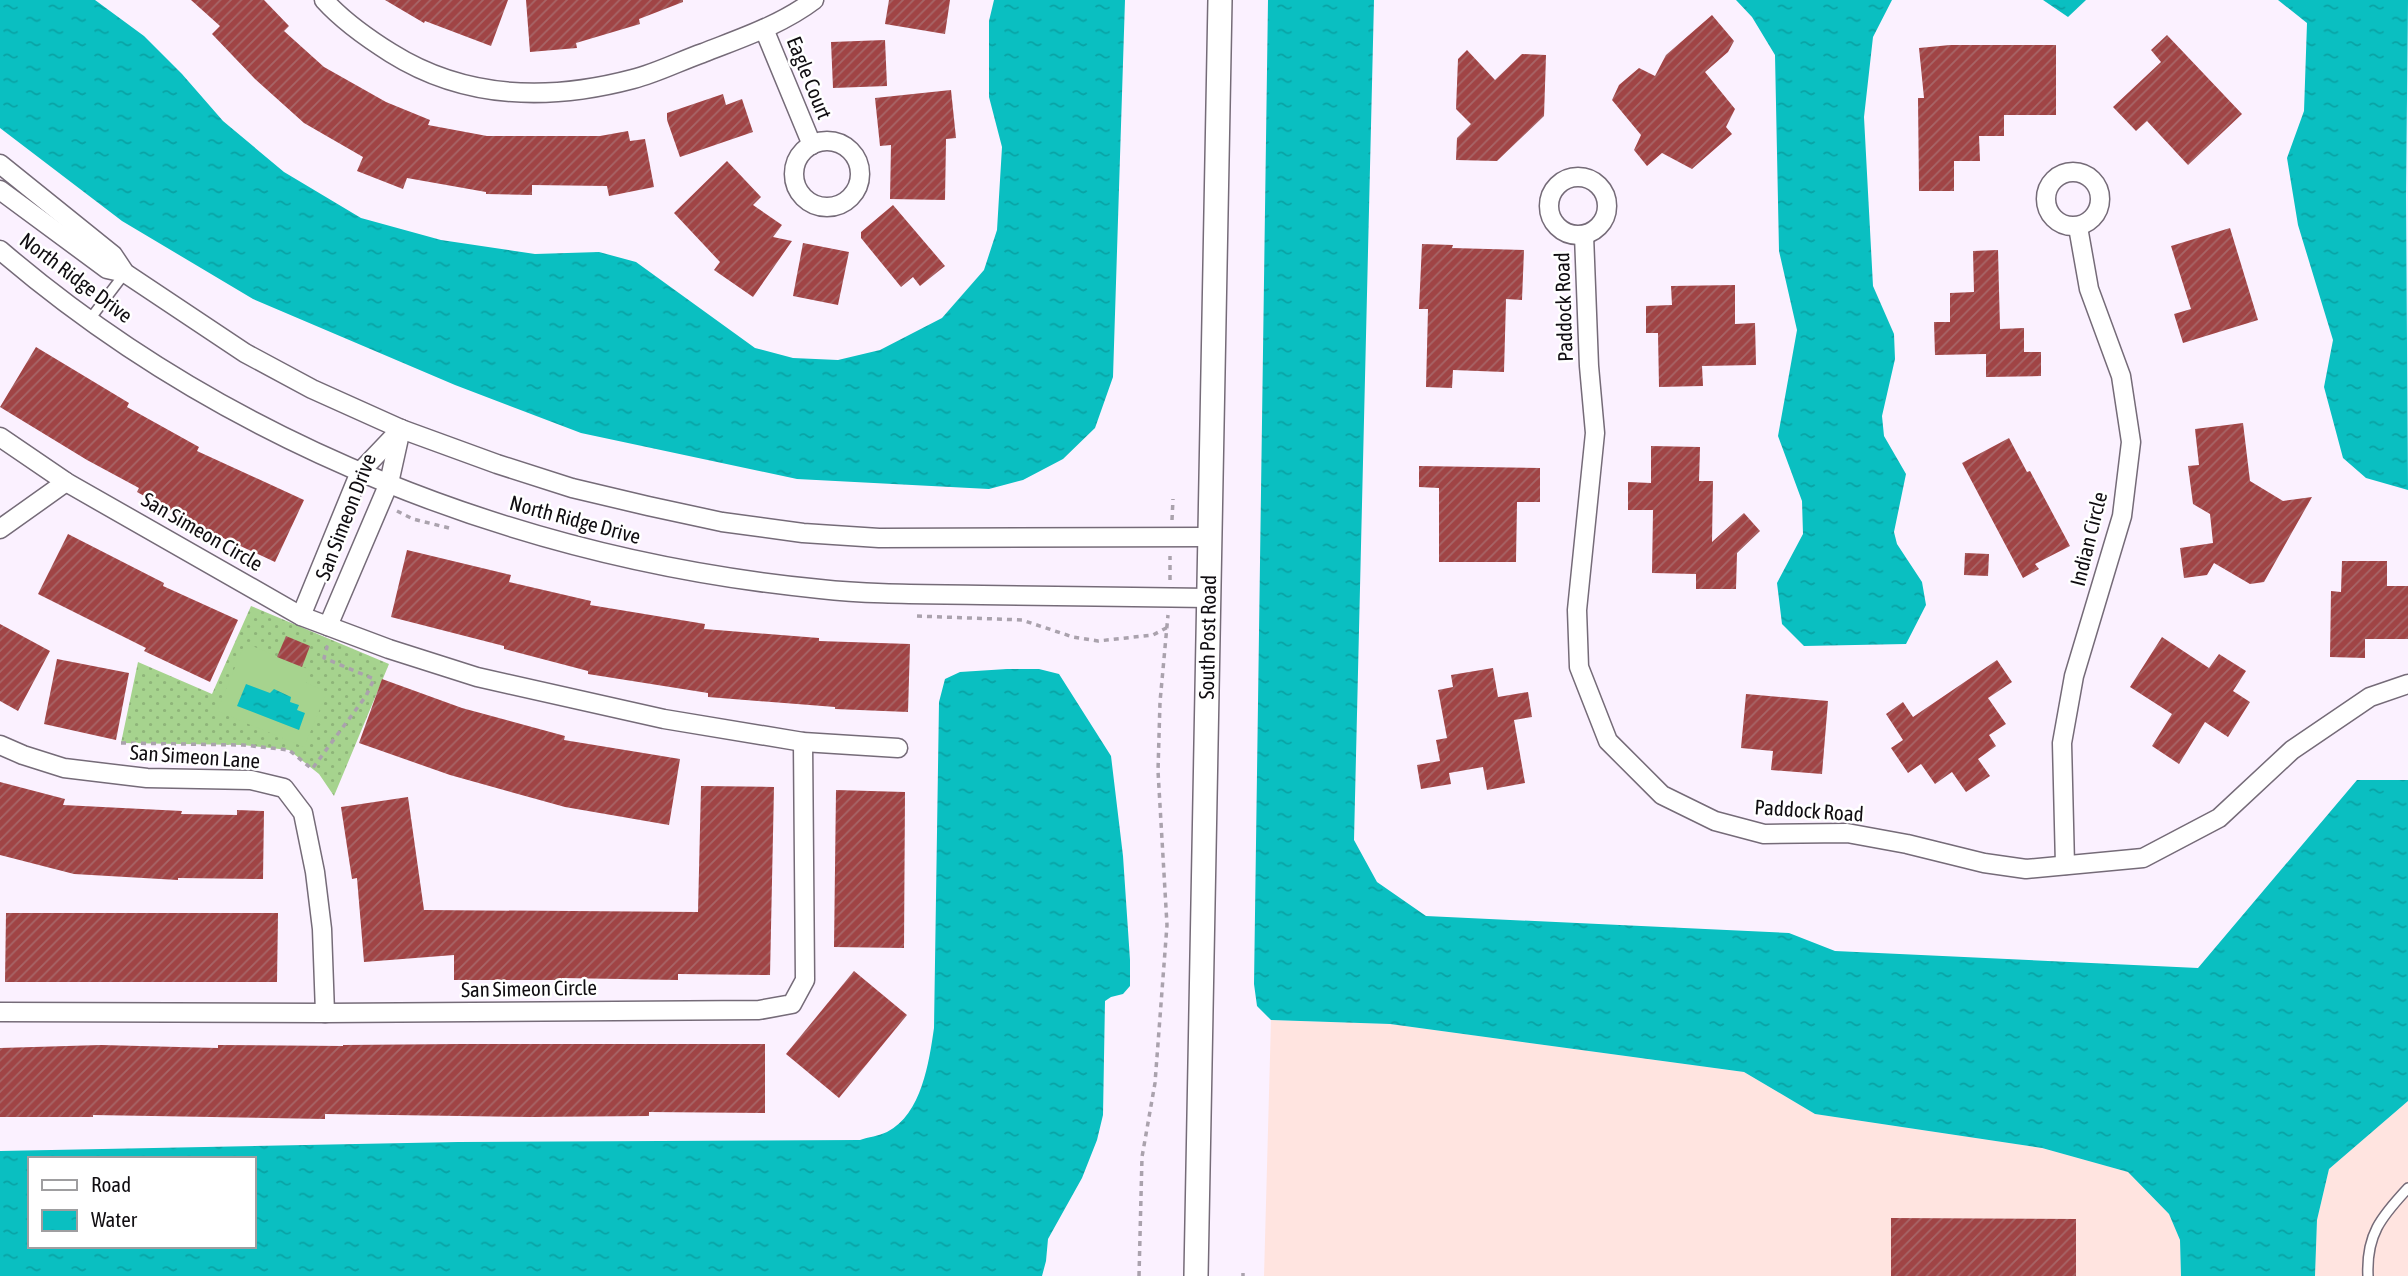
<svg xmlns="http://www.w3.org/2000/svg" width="2408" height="1276" viewBox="0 0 2408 1276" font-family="'Asap Condensed',sans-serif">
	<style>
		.commercial { fill: #ffe4e0 }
		.grass { fill: url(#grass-dots) }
		.pitch { fill: #a6d38e }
		.water { fill: url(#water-ripples); fill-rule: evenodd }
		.building { fill: url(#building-hatch) }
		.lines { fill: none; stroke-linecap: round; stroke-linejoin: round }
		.service-casing { stroke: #756b78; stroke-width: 12 }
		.minor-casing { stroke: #756b78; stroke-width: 21 }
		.tertiary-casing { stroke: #756b78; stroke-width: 26 }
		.path { stroke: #aaa2ad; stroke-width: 3.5; stroke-dasharray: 5 5; stroke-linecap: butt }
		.service { stroke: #fff; stroke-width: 9 }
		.minor { stroke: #fff; stroke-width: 18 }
		.tertiary { stroke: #fff; stroke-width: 23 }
		.labels { text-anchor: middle; stroke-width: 5; stroke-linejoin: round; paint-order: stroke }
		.street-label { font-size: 21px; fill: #100d11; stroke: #fff }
	</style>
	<defs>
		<pattern id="grass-dots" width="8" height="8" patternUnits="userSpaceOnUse" patternTransform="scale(1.75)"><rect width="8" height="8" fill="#a6d38e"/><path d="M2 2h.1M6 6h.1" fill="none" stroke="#8eb479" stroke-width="1.8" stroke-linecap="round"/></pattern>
		<pattern id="water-ripples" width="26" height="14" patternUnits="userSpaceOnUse" patternTransform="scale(1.75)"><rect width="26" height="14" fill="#0abfc1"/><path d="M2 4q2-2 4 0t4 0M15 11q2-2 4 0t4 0" fill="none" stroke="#09a3a5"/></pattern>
		<pattern id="building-hatch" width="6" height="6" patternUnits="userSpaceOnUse" patternTransform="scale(1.75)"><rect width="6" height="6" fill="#a04445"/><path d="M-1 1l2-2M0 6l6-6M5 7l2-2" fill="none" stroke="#a76668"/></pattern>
	</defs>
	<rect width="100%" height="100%" fill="#fbf1ff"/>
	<g class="commercial">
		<path d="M 1271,1020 L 1390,1024 L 1744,1072 L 1815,1114 L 2042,1148 L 2128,1172 L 2169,1214 L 2180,1240 L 2181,1276 L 1264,1276 Z"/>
		<path d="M 2408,1101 L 2408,1276 L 2315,1276 L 2317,1220 L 2329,1169 Z"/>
	</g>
	<path class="grass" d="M 251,606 L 389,664 L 334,796 L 319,774 L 289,750 L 243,745 L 121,743 L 138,662 L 212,694 Z"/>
	<path class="pitch" d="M 245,643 L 310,670 L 306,683 L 327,692 L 304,747 L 217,711 Z"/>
	<g class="water">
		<path d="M 0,0 L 95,0 L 144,36 L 182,74 L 223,121 L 284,172 L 361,218 L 441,240 L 535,254 L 599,252 L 636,262 L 755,348 L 793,358 L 838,360 L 880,350 L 942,318 L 984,270 L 997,230 L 1002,147 L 989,97 L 989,21 L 994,0 L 1125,0 L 1113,377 L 1095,428 L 1063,459 L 1023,480 L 989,489 L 797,479 L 581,433 L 455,385 L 253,299 L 122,221 L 0,128 Z"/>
		<path d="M 1268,0 L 1374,0 L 1354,840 L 1377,882 L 1426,916 L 1789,933 L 1835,951 L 2198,968 L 2357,780 L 2408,780 L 2408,1101 L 2329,1169 L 2317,1220 L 2315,1276 L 2181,1276 L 2180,1240 L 2169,1214 L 2128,1172 L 2042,1148 L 1815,1114 L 1744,1072 L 1390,1024 L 1271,1020 L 1257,1006 L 1254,984 Z"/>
		<path d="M 1736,0 L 1892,0 L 1873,37 L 1864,117 L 1873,286 L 1894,334 L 1895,359 L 1882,416 L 1884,436 L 1906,474 L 1894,532 L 1897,544 L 1922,582 L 1926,605 L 1906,644 L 1804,646 L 1782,624 L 1777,583 L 1803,534 L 1802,501 L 1778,436 L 1797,330 L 1779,251 L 1775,55 L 1752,17 Z"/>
		<path d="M 2043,0 L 2086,0 L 2068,17 Z"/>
		<path d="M 2278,0 L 2408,0 L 2406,196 L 2408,490 L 2366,478 L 2343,458 L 2324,387 L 2333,340 L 2298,225 L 2287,158 L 2304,111 L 2307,23 Z"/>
		<path d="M 1007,669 L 1039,669 L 1059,674 L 1111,756 L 1123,856 L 1130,960 L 1130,986 L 1123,994 L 1111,997 L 1105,1001 L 1103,1115 L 1097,1140 L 1082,1178 L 1048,1239 L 1046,1261 L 1042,1276 L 0,1276 L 0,1151 L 458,1142 L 860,1140 C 868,1137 879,1136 887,1132 C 922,1114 929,1062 934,1028 L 939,702 L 945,679 L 960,672 ZM 30,1159 L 254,1159 L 254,1246 L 30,1246 Z"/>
		<path d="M 246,684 L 270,693 L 274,689 L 291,697 L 290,702 L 299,705 L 297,710 L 305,713 L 299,730 L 237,706 Z"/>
	</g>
	<g class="building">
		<path d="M 191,0 L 264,0 L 289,26 L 284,31 L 324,67 L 386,102 L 430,120 L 428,125 L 487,136 L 600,136 L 628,131 L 630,141 L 645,139 L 654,187 L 609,196 L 607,186 L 532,185 L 532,195 L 486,194 L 486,192 L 407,178 L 403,189 L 357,171 L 363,157 L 304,123 L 255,79 L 212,34 L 220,26 Z"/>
		<path d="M 385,0 L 508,0 L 491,46 L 425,21 L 424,23 Z"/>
		<path d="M 526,0 L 683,0 L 683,2 L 639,19 L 640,24 L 576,43 L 577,48 L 530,52 Z"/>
		<path d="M 889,0 L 950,0 L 945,34 L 885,24 Z"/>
		<path d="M 1712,15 L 1734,41 L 1728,52 L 1705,72 L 1735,109 L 1726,127 L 1732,134 L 1692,169 L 1662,153 L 1647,166 L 1634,150 L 1641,135 L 1612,100 L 1619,85 L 1639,68 L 1655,76 L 1666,55 Z"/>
		<path d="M 2167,35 L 2242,114 L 2188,165 L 2147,121 L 2136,131 L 2113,107 L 2161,62 L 2151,50 Z"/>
		<path d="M 885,40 L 887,86 L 833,88 L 831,42 Z"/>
		<path d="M 1950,45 L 2056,45 L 2056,115 L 2004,115 L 2004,136 L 1979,136 L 1980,161 L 1954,161 L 1954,191 L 1919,191 L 1918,98 L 1924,98 L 1919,48 Z"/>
		<path d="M 1467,50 L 1495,80 L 1522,54 L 1546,55 L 1544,116 L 1497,161 L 1456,160 L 1457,138 L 1471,124 L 1456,109 L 1458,59 Z"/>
		<path d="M 951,90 L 956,138 L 946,139 L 945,200 L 890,199 L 891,145 L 880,146 L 875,98 Z"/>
		<path d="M 723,94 L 726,105 L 742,99 L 753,132 L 680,157 L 667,120 L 667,113 Z"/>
		<path d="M 727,161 L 761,197 L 753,205 L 782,225 L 773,237 L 792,241 L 753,297 L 714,270 L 720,262 L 674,213 Z"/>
		<path d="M 893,205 L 945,266 L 920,286 L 913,277 L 901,287 L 861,238 L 861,232 Z"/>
		<path d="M 2230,228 L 2258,320 L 2183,343 L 2174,314 L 2191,309 L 2171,246 Z"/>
		<path d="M 803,243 L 849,252 L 838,305 L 793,296 Z"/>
		<path d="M 1422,244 L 1453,245 L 1452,248 L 1524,250 L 1522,300 L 1506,299 L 1504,372 L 1453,370 L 1452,388 L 1426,387 L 1428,309 L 1419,309 Z"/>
		<path d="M 1998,250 L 2000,329 L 2024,328 L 2024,352 L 2041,352 L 2041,376 L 1986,377 L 1986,354 L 1935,355 L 1934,322 L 1950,322 L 1950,293 L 1974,292 L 1973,251 Z"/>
		<path d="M 1735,285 L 1735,324 L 1755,323 L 1756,365 L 1702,366 L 1703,386 L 1659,387 L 1658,333 L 1646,333 L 1646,306 L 1672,305 L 1671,286 Z"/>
		<path d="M 36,347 L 129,403 L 127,407 L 199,447 L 197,451 L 304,500 L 275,562 L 178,517 L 179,515 L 137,492 L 139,488 L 87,460 L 0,407 Z"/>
		<path d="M 2243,423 L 2250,481 L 2283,501 L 2312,497 L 2264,582 L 2250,584 L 2214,563 L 2207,575 L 2184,578 L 2180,548 L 2213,543 L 2210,514 L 2193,504 L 2188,466 L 2199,465 L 2195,429 Z"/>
		<path d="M 2009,438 L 2027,472 L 2030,471 L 2070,546 L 2035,564 L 2039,569 L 2023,578 L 1962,463 Z"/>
		<path d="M 1651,446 L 1700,447 L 1699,481 L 1713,481 L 1712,542 L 1744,513 L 1760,531 L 1737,553 L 1736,589 L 1696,589 L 1696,574 L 1652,573 L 1653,510 L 1628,510 L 1628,482 L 1651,483 Z"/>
		<path d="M 1419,466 L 1540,468 L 1540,502 L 1517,502 L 1516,562 L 1439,562 L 1439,488 L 1419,487 Z"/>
		<path d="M 68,534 L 164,583 L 163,586 L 238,620 L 210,682 L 144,651 L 146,648 L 38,594 Z"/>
		<path d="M 407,550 L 511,575 L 509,582 L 591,601 L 590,605 L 705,624 L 704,629 L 819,638 L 819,641 L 910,644 L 908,712 L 835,709 L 835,707 L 708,697 L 708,693 L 588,674 L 588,671 L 504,649 L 504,646 L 391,617 Z"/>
		<path d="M 1965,553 L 1989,554 L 1988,576 L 1964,575 Z"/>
		<path d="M 2342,561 L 2387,561 L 2387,586 L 2408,586 L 2408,639 L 2365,639 L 2365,658 L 2330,657 L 2331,591 L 2341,592 Z"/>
		<path d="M 0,624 L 50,651 L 18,711 L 0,701 Z"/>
		<path d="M 286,636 L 310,646 L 302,667 L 277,657 Z"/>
		<path d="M 2162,637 L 2209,668 L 2219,654 L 2246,671 L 2233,691 L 2250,702 L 2228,737 L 2205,722 L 2179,764 L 2152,746 L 2172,714 L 2130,687 Z"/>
		<path d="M 57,659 L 129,673 L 116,740 L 44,724 Z"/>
		<path d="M 1997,660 L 2012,682 L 1988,698 L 2006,724 L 1989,735 L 1996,746 L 1978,759 L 1990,776 L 1966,792 L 1952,772 L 1935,784 L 1921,764 L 1908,773 L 1891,748 L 1903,740 L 1886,714 L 1903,702 L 1913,717 Z"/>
		<path d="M 1493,668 L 1498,697 L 1528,692 L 1532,717 L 1514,720 L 1525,783 L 1487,790 L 1483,767 L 1449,773 L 1451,784 L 1421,789 L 1417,765 L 1440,761 L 1436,740 L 1447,738 L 1438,690 L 1453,687 L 1451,675 Z"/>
		<path d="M 382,679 L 462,708 L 565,736 L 564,740 L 680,759 L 669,825 L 565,807 L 450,775 L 359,743 Z"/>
		<path d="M 1746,694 L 1828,701 L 1822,774 L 1771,770 L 1773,751 L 1741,748 Z"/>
		<path d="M 0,782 L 65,799 L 63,805 L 182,811 L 181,814 L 237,815 L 237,810 L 264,811 L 263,879 L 178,878 L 178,880 L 74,874 L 0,855 Z"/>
		<path d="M 701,786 L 774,787 L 770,975 L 678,974 L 678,980 L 562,978 L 562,980 L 454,980 L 454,955 L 364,962 L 357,878 L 352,879 L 341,807 L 408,797 L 424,910 L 698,912 Z"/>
		<path d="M 836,790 L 905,792 L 904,948 L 834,947 Z"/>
		<path d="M 6,913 L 278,913 L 277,982 L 5,982 Z"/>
		<path d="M 854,971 L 907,1015 L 839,1098 L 786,1054 Z"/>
		<path d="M 460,1044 L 765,1044 L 765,1113 L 649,1112 L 649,1116 L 532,1117 L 325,1114 L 325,1119 L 93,1115 L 93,1117 L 0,1117 L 0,1048 L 101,1045 L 218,1048 L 218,1045 L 343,1046 L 343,1045 Z"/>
		<path d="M 1891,1218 L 2076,1219 L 2076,1276 L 1891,1276 Z"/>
	</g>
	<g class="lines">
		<g class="service-casing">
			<g id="service">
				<path d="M 90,319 L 125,273"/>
				<path d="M 2368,1276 C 2366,1235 2381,1217 2408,1188"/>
			</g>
		</g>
		<g class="minor-casing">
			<g id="minor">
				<path d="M 324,0 C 343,21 367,38 391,53 C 466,100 550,101 633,79 C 657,73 680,61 703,53 C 741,38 781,25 814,0"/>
				<path d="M 764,29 L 812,145"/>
				<circle cx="827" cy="174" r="33"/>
				<path d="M 0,164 L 113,255 L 125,273 L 245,353 L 312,389 L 401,429 L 497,464 L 572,488 L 648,506 L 722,522 L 803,533 L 879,538 L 1210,537"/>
				<circle cx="2073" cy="199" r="27"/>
				<circle cx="1578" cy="206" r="29"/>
				<path d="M 0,190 L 107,269 L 125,273"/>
				<path d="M 1584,235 L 1589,366 L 1595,433 L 1577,610 L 1579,667 L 1608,741 L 1662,795 L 1715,821 L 1764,834 L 1847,833 L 1907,844 L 1984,863 L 2026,869 L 2143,858 L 2219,818 L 2292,750 L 2370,697 L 2408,684"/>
				<path d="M 0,250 C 227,445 523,560 820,589 C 874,595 928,594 982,595 C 1058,596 1133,597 1209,598"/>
				<path d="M 0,437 L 66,482 L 301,616 L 389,649 L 477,677 L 664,719 L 803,742 L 898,748"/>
				<path d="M 0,529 L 66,482"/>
				<path d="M 301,616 L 360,472 L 401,429"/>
				<path d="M 328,626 L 389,483 L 401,429"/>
				<path d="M 0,745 L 23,755 L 64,768 L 147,778 L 251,780 L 284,788 L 303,813 L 315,872 L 322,929 L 325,1013"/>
				<path d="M 2065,865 L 2062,743 L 2074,676 L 2122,516 L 2131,442 L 2121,376 L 2089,289 L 2078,227"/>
				<path d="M 0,1012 L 325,1013 L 759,1010 L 792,1004 L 805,980 L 803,742"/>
			</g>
		</g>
		<g class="tertiary-casing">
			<g id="tertiary">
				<path id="s1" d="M 1196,1276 L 1220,0"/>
			</g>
		</g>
		<g class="path">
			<path d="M 397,511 L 413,519 L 449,528"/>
			<path d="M 1172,520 L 1173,499"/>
			<path d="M 1170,580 L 1170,556"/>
			<path d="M 917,616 L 1022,620 L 1073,637 L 1098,641 L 1153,635 L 1168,627"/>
			<path d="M 121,743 L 243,745 L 289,750 L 312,769 L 366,696 L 374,679 L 324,658 L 327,647 L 325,646"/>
			<path d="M 1139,1276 L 1142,1157 L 1155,1083 L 1167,925 L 1158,771 L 1160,702 L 1168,615"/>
			<path d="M 1243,1276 L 1243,1273"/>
		</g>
		<use href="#service" class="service"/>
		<use href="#minor" class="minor"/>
		<use href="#tertiary" class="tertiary"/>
	</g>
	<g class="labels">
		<g class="street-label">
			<text transform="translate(809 78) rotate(68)" y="7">Eagle Court</text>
			<text transform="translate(76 278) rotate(37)" y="7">North Ridge Drive</text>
			<text transform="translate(1564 307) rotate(-92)" y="7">Paddock Road</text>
			<text transform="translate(346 517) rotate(-69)" y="7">San Simeon Drive</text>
			<text transform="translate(575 520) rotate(15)" y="7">North Ridge Drive</text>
			<text transform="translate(202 532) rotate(30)" y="7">San Simeon Circle</text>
			<text transform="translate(2089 539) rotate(-76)" y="7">Indian Circle</text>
			<text dy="7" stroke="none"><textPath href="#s1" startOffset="639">South Post Road</textPath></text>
			<text transform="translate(195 757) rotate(4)" y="7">San Simeon Lane</text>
			<text transform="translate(1809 811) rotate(4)" y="7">Paddock Road</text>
			<text transform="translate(529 989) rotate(-1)" y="7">San Simeon Circle</text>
		</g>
	</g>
	<rect x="28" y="1157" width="228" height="91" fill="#ffffff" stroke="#9f9ea0" stroke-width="2"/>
	<rect x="42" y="1180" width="35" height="10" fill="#ffffff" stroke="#9f9ea0" stroke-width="2"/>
	<text x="91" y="1192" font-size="21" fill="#100d11">Road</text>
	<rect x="42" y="1210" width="35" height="21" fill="url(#water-ripples)" stroke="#9f9ea0" stroke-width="2"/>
	<text x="91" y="1227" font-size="21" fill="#100d11">Water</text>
</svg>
